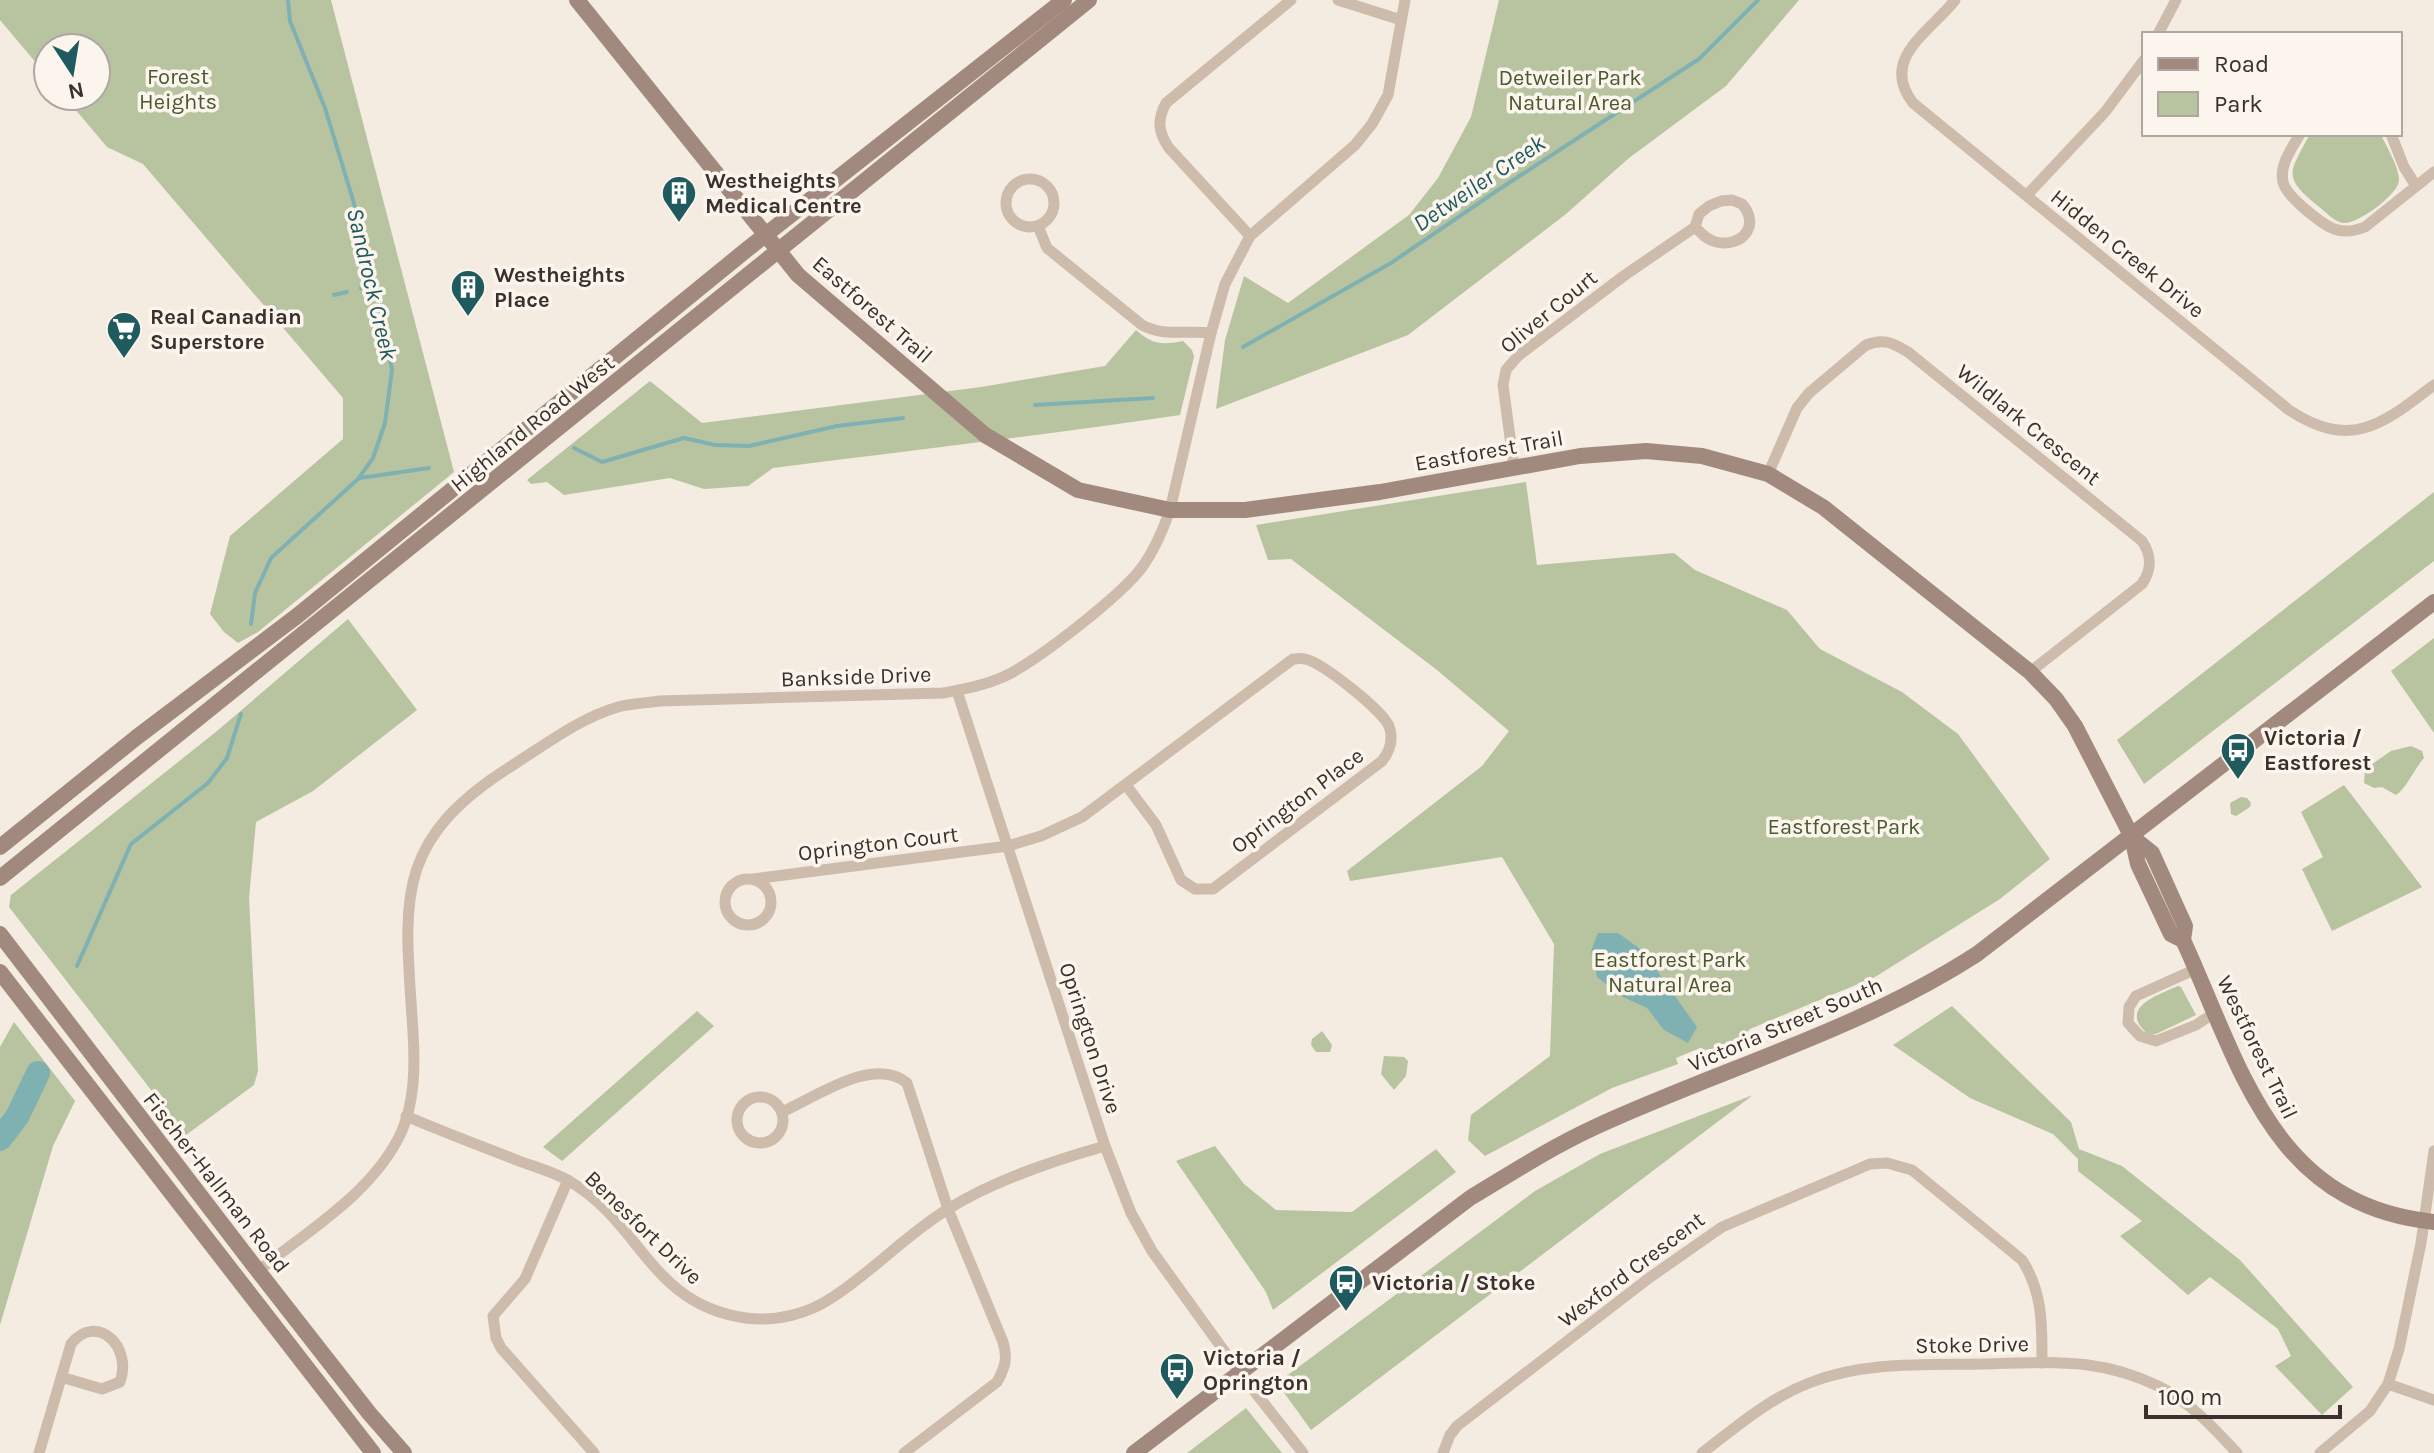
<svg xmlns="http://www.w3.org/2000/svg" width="2434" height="1453" viewBox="0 0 2434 1453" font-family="Karla,sans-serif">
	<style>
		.green { fill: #b8c4a0 }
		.water { fill: #7fb0b2 }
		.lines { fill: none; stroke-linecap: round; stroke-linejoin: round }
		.stream { stroke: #7fb0b2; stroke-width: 4 }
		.river { stroke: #7fb0b2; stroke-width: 24 }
		.street { stroke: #cdbbac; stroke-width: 11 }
		.secondary { stroke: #a18a7d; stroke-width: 16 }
		.labels { text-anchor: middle; stroke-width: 7; stroke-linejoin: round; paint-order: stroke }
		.park-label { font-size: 22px; fill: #4a5a2e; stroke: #fbf5ee }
		.poi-label { font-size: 22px; font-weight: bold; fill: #3b302b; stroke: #fbf5ee; text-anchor: start }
		.street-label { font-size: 22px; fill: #3b302b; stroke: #fbf5ee }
		.water-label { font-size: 24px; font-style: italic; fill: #1f5a5e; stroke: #fbf5ee }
	</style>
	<rect width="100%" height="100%" fill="#f4ebe1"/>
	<g class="green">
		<path d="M 0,0 L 331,0 L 454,472 L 258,632 L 238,643 L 224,632 L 210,614 L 230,536 L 343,439 L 343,398 L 143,164 L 107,147 L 64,96 L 96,96 L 96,48 L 48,48 L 48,77 L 0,20 Z"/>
		<path d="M 1499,0 L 1799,0 L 1726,86 L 1629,158 L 1566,214 L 1408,335 L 1216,409 L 1225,340 L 1244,276 L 1288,303 L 1409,215 L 1438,178 L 1471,117 Z"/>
		<path d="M 2310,134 L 2381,134 C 2386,147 2399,166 2399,180 C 2399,194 2357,225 2343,223 C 2333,221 2325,211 2318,206 C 2281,176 2290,172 2310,134 Z"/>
		<path d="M 1136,330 C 1153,345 1162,345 1183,341 L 1192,350 L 1194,357 L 1180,415 C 1044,435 909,451 773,468 L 748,486 L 704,489 L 670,478 L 564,495 L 547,482 L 531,484 L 527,480 L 650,381 L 702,423 L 981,387 L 1105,366 Z"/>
		<path d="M 1526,482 L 1537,565 L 1674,553 L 1695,570 L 1787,610 L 1820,649 L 1902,692 L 1958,734 L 2050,859 L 2000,899 L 1875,977 L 1750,1029 L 1734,1045 L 1705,1050 L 1700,1048 L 1676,1058 L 1678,1064 L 1612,1088 L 1485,1156 L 1468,1140 L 1471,1115 L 1550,1056 L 1554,944 L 1502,857 L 1350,881 L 1347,871 L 1482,766 L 1509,731 L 1437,670 L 1291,559 L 1268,560 L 1256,525 Z"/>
		<path d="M 2434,492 L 2434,561 L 2144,784 L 2117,740 Z"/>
		<path d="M 348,619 L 417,710 L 313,791 L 256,822 L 249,898 L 258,1071 L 254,1085 L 186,1135 L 9,907 L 11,895 L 217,731 Z"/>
		<path d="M 2434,638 L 2434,733 L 2391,671 Z"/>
		<path d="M 2411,746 L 2422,751 L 2424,758 C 2414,769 2407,788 2396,795 L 2382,787 L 2374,788 L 2364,783 L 2365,769 L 2391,751 Z"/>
		<path d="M 2344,785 L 2422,887 L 2332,931 L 2302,869 L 2323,857 L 2301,812 Z"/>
		<path d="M 2241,797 L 2247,798 L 2251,803 L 2250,807 L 2236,816 L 2231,814 L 2230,803 Z"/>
		<path d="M 2178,986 L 2181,987 L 2196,1015 L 2156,1034 L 2148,1034 C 2117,1008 2158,995 2178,986 Z"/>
		<path d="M 1952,1006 L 2071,1122 L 2079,1149 L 2122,1166 L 2240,1260 L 2353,1387 L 2322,1415 L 2275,1366 L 2291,1356 L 2278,1329 L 2210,1277 L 2188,1295 L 2120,1236 L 2142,1221 L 2078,1171 L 2078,1159 L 2053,1134 L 1970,1098 L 1893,1045 Z"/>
		<path d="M 697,1011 L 714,1026 L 562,1161 L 543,1147 Z"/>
		<path d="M 14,1022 L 75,1101 L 53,1146 L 0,1325 L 0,1047 Z"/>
		<path d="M 1322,1031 L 1332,1045 L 1330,1052 L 1316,1052 L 1311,1045 L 1312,1039 Z"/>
		<path d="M 1384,1056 L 1404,1057 L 1408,1061 L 1406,1076 L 1394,1090 L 1381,1074 Z"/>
		<path d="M 1753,1095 L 1311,1430 L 1277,1383 L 1535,1191 L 1600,1154 Z"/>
		<path d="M 1215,1146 L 1244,1184 L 1276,1210 L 1352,1212 L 1436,1149 L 1456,1172 L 1273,1310 L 1266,1292 L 1176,1161 Z"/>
		<path d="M 1246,1408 L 1282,1453 L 1187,1453 Z"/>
	</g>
	<path class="water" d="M 1598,933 L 1618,933 L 1643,951 L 1697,1027 L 1688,1043 L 1664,1030 L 1647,1008 L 1621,996 L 1597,977 L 1591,951 Z"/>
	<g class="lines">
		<g class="stream">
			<path d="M 361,288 L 375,283"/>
			<path d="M 334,295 L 347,292"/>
			<path d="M 1243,347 L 1391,263 L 1498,190 L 1699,59 L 1758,0"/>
			<path d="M 1035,405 L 1153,398"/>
			<path d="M 574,448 L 602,462 L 684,438 L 715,445 L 749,446 L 837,426 L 903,418"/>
			<path d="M 360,478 L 429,468"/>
			<path d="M 251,624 L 255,593 L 271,558 L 358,479 L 373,458 L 385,423 L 392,370 L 375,283 L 353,200 L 325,108 L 290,21 L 288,0"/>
			<path d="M 77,966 L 131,844 L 208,783 L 227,758 L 241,714"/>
		</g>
		<path class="river" d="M 0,1139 L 17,1117 L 38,1073"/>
		<g class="street">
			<path d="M 1338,0 L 1401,20"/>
			<path d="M 1955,0 C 1930,32 1879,59 1913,103 L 2289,410 C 2351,451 2383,424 2434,385"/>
			<path d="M 2158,34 L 2176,0"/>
			<path d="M 2300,134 C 2292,148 2279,165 2283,182 C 2286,196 2320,223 2334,229 C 2345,233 2355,231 2365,227 L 2434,172"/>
			<path d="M 2391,134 L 2404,167 L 2416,186"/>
			<circle cx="1030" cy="203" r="24"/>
			<path d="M 2027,195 L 2105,112 L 2144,60"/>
			<path d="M 1038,226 L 1047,248 L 1142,325 C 1163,337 1187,330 1211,333"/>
			<path d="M 1250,236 L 1169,148 C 1158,132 1157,120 1166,103 L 1291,0"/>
			<path d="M 1514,467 L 1503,385 L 1506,370 L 1518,356 L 1625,275 L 1695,227 L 1699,214 L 1709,206 L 1721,201 L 1732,200 L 1742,204 C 1761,225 1742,248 1716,242 C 1707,240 1701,233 1695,227"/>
			<path d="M 1768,474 L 1797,408 L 1809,393 L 1866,345 C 1884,338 1893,343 1908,352 L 2142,541 C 2152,556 2152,569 2142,584 L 2030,672"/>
			<path d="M 957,691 L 1105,1146 L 1131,1213 L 1152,1251 L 1240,1373 L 1303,1453"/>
			<path d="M 753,879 L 1008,846 L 1041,836 L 1082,817 L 1293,659 C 1297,659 1301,658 1305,659 C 1323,663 1382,710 1389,726 C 1394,740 1390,751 1382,761 L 1213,889 L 1195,889 L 1181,880 L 1156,825 L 1126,785"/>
			<circle cx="748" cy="902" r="23"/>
			<path d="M 2196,969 L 2136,996 L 2129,1007 L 2128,1023 L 2140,1036 L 2156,1041 L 2196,1025 L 2216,1012"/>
			<circle cx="760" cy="1120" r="23"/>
			<path d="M 782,1112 C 816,1097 874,1055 907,1083 L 948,1209 L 1003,1342 C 1008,1358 1005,1368 997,1382 L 904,1453"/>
			<path d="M 406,1116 C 443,1132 481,1146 519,1161 C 535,1167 554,1172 569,1181 C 641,1222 650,1305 746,1318 C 776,1322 808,1314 833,1297 C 873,1271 907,1234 948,1209 C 995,1180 1052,1161 1105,1146"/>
			<path d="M 568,1180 L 525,1279 L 493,1316 L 496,1338 L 501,1348 L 594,1453"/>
			<path d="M 258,1271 C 308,1230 372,1194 401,1133 C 415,1102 415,1065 413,1032 C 405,903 390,842 513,765 C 546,744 580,718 618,707 C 632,703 647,703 660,701 L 943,693 C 964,689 983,686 1003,677 C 1036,662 1122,595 1143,566 C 1155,549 1163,530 1170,510 L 1211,333 L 1225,284 L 1250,236 L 1355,145 L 1372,124 L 1388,95 L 1405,0"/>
			<path d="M 2388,1384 L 2434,1400"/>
			<path d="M 39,1453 L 71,1344 C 96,1312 133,1346 120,1382 L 102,1389 L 61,1377"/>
			<path d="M 1443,1453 L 1450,1435 L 1457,1426 L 1649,1278 L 1722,1227 L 1870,1164 L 1887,1163 L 1912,1170 L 2022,1260 C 2043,1293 2042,1325 2042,1363"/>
			<path d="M 1702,1453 C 1736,1427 1768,1399 1809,1383 C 1864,1361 1926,1365 1984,1364 C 2018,1363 2054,1361 2088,1365 C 2112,1368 2137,1376 2158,1386 C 2189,1401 2214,1428 2237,1453"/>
			<path d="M 2320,1453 L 2370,1411 L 2388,1384 L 2399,1349 L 2421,1243 L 2434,1151"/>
		</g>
		<g class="secondary">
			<path d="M 577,0 L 798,275 L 985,435 L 1078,490 L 1170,510 L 1245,510 L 1380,492 L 1580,456 L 1646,451 L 1702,456 L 1768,474 L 1823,507 L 2030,672 L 2056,699 L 2075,726 L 2132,837 L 2138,864 L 2171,934 L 2183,940"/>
			<path d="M 2132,837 L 2152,853 L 2185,926 L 2183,940 C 2241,1066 2271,1205 2434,1222"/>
			<path d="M 0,847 L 137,737 L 297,616 L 745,251 L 1064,0"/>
			<path d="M 0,878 L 1089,0"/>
			<path d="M 0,934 L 258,1271 L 369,1413 L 404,1453"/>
			<path d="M 0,972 L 373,1453"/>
			<path d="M 1134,1453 L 1470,1198 C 1510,1174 1550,1148 1593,1128 C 1720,1069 1858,1031 1977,954 L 2434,602"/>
		</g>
	</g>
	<defs>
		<g id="building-pin" transform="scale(1.8)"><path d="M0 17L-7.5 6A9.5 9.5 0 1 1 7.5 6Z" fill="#1f5a5e" stroke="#fbf5ee"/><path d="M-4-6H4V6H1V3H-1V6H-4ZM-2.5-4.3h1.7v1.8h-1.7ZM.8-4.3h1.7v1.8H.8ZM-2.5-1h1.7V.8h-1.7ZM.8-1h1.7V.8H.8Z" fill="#fff"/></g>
		<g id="supermarket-pin" transform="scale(1.8)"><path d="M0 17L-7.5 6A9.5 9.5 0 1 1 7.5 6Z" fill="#1f5a5e" stroke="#fbf5ee"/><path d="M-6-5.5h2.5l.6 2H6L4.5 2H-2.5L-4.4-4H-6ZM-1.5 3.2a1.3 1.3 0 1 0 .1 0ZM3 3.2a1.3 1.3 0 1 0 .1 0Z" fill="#fff"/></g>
		<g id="bus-pin" transform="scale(1.8)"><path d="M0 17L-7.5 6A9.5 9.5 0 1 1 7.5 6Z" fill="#1f5a5e" stroke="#fbf5ee"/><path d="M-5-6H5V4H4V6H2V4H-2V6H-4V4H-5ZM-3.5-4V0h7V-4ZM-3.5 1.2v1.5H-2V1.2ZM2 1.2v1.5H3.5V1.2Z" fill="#fff"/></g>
	</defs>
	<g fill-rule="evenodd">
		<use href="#building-pin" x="679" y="193"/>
		<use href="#building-pin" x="468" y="287"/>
		<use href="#supermarket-pin" x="124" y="329"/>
		<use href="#bus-pin" x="2238" y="750"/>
		<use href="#bus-pin" x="1346" y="1282"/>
		<use href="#bus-pin" x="1177" y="1370"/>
	</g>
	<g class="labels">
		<g class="park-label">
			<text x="178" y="84">Forest<tspan x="178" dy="25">Heights</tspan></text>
			<text x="1570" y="85">Detweiler Park<tspan x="1570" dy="25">Natural Area</tspan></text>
			<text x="1844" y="834">Eastforest Park</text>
			<text x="1670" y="967">Eastforest Park<tspan x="1670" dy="25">Natural Area</tspan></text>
		</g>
		<g class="poi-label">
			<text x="705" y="188">Westheights<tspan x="705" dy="25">Medical Centre</tspan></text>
			<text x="494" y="282">Westheights<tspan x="494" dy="25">Place</tspan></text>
			<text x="150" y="324">Real Canadian<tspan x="150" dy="25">Superstore</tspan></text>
			<text x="2264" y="745">Victoria /<tspan x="2264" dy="25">Eastforest</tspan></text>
			<text x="1372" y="1290">Victoria / Stoke</text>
			<text x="1203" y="1365">Victoria /<tspan x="1203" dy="25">Oprington</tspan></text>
		</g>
		<g class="street-label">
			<text transform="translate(2128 253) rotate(39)" y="8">Hidden Creek Drive</text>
			<text transform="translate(873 309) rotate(41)" y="8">Eastforest Trail</text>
			<text transform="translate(1548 311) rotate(-39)" y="8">Oliver Court</text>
			<text transform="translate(532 423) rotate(-39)" y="8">Highland Road West</text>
			<text transform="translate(2029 424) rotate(39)" y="8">Wildlark Crescent</text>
			<text transform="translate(1489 450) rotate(-10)" y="8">Eastforest Trail</text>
			<text transform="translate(856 676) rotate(-2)" y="8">Bankside Drive</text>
			<text transform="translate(1297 800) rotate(-37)" y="8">Oprington Place</text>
			<text transform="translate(878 843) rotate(-7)" y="8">Oprington Court</text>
			<text transform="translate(1785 1024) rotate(-23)" y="8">Victoria Street South</text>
			<text transform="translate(1091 1038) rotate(72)" y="8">Oprington Drive</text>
			<text transform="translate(2258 1047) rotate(64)" y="8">Westforest Trail</text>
			<text transform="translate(217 1182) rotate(52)" y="8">Fischer-Hallman Road</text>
			<text transform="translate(644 1227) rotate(44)" y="8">Benesfort Drive</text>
			<text transform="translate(1631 1269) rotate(-37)" y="8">Wexford Crescent</text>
			<text transform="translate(1972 1344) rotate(-1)" y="8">Stoke Drive</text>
		</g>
		<g class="water-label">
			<text transform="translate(1479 183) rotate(-34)" y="8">Detweiler Creek</text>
			<text transform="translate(372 284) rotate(77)" y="8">Sandrock Creek</text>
		</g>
	</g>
	<rect x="2142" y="32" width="260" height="104" fill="#fbf5ee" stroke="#aea6a0" stroke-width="2"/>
	<rect x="2158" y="58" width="40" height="12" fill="#a18a7d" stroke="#aea6a0" stroke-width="2"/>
	<text x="2214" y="72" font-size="24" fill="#3b302b">Road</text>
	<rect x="2158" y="92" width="40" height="24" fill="#b8c4a0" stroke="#aea6a0" stroke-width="2"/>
	<text x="2214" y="112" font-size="24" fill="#3b302b">Park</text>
	<g transform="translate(72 72) rotate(168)"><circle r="38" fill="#fbf5ee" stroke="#aea6a0" stroke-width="2"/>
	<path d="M0-6L14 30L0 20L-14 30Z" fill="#1f5a5e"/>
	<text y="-12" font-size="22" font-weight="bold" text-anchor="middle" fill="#3b302b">N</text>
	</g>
	<path d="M2146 1405v12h194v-12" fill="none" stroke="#3b302b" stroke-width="4"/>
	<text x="2158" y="1405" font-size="24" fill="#3b302b" stroke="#fbf5ee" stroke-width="6" paint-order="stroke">100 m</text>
</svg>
